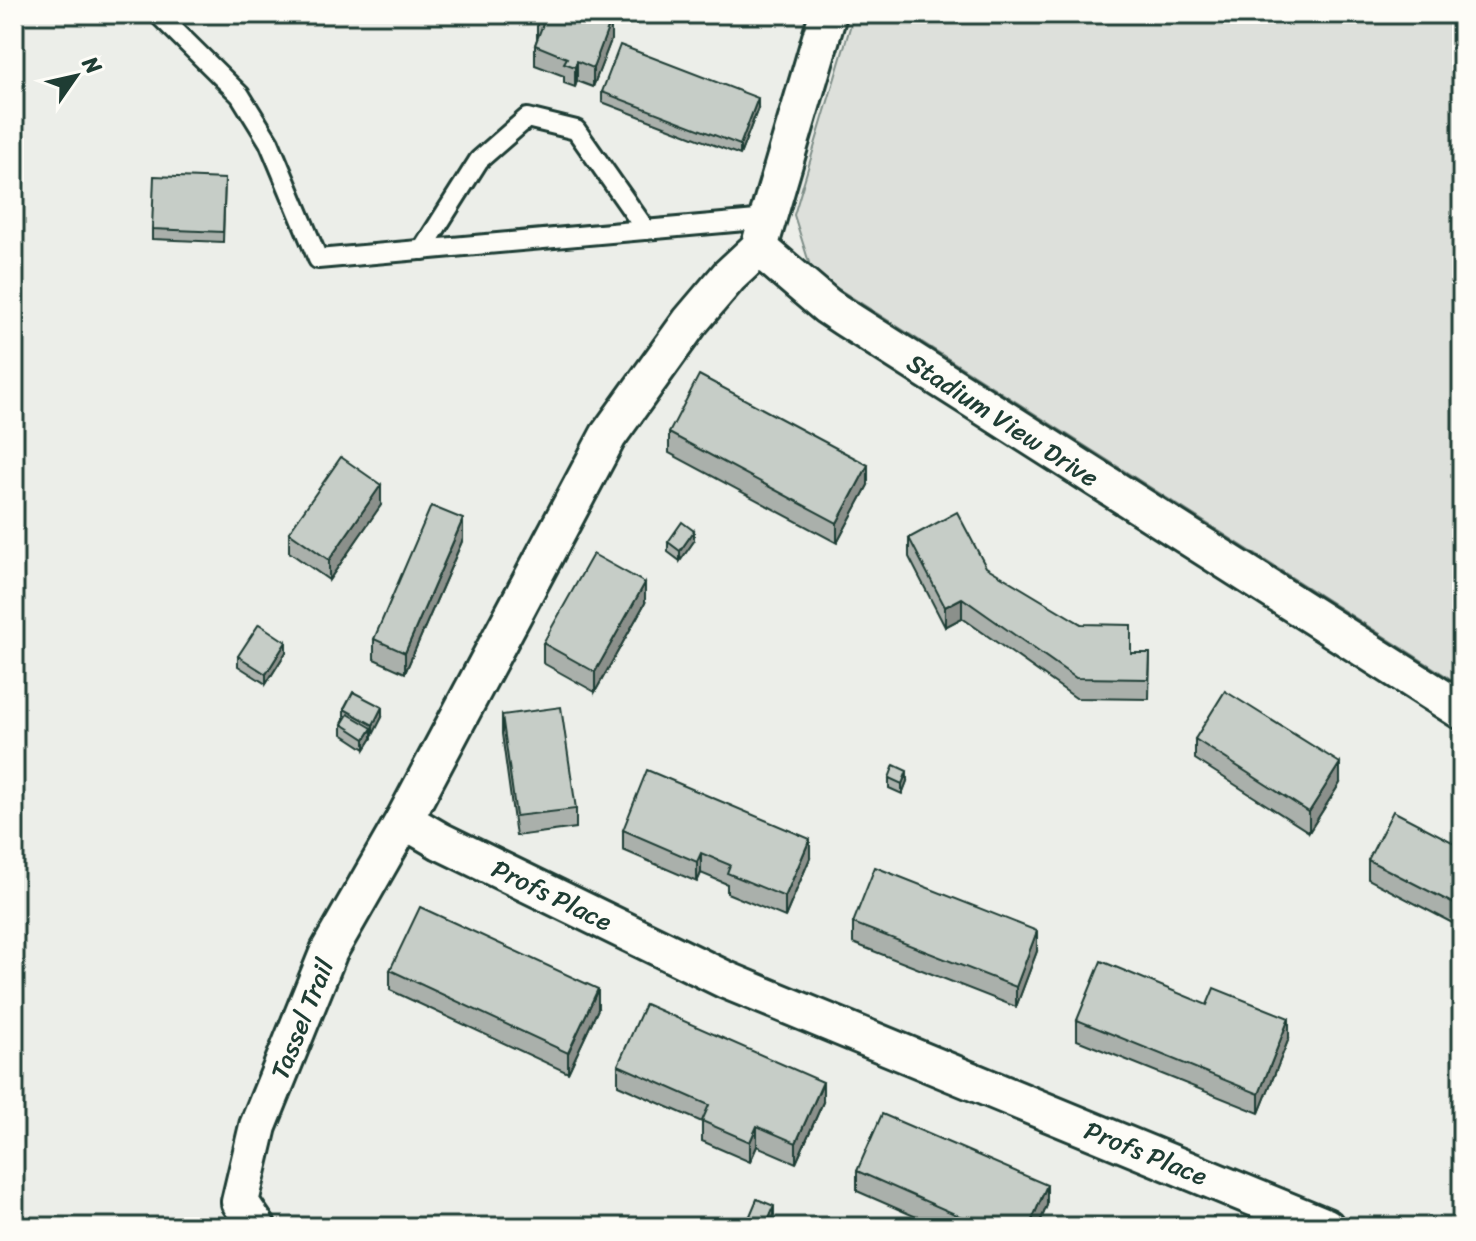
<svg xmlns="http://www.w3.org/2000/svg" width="1476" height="1241" viewBox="0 0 1476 1241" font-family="Sriracha,sans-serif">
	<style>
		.built { fill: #eceee9 }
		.green { fill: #dde0db; stroke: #7e8e88; stroke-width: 2 }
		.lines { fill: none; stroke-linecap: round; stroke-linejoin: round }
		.lane-casing { stroke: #1f3d34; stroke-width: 24 }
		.street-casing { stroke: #1f3d34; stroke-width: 42 }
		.lane { stroke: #fdfcf7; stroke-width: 18 }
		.street { stroke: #fdfcf7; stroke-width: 36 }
		.wall { fill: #aab0ab; stroke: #1f3d34; stroke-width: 2 }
		.shaded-wall { fill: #8b908b; stroke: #1f3d34; stroke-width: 2 }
		.building { fill: #c6cdc7; stroke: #1f3d34; stroke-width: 2 }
		.labels { text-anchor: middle; stroke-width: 8; stroke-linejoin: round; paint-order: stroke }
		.street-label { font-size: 26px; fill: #1f3d34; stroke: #fdfcf7 }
	</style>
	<rect width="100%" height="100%" fill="#fdfcf7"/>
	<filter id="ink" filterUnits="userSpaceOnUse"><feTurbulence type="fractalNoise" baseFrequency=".0125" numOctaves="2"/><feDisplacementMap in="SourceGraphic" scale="16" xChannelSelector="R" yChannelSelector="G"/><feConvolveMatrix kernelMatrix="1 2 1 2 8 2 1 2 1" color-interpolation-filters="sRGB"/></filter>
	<g filter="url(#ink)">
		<path class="built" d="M 14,14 L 1462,14 L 1462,1227 L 52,1227 L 14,1212 Z"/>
		<path class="green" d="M 854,14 L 1462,14 L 1462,686 L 812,272 L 794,215 Z"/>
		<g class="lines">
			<g class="lane-casing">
				<g id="lane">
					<path d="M 158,14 L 240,95 L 269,142 L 318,259 L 768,219"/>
					<path d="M 422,250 L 479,160 L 527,118 L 576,130 L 646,230"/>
				</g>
			</g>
			<g class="street-casing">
				<g id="street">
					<path d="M 759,248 L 827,306 L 845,318 L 1462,711"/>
					<path d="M 759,248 L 828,14"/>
					<path d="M 404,820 L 440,841 L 726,980 L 1326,1227"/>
					<path d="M 257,1227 L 240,1202 L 258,1126 L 329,951 L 404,820 L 608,436 L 690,322 L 729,276 L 759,248"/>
				</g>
			</g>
			<use href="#lane" class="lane"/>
			<use href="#street" class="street"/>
		</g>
		<g class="wall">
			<path d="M 537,22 L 611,40 L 593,87 L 577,81 L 575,87 L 564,83 L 564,76 L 535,65 L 535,45 L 537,39 Z"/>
			<path d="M 602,92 L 758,108 L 740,155 L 602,102 Z"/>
			<path d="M 225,179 L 223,242 L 152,239 L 152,229 Z"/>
			<path d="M 669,433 L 868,485 L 837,543 L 669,453 Z"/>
			<path d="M 381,505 L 329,580 L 289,552 L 289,532 Z"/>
			<path d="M 909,538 L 1081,624 L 1131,653 L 1150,653 L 1149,699 L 1076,698 L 962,618 L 945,627 L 909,557 Z"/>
			<path d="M 463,539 L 405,673 L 374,659 L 374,639 Z"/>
			<path d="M 694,541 L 680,561 L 668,552 L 668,542 Z"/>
			<path d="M 645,603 L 595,692 L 543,663 L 543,643 Z"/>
			<path d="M 286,652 L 266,684 L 238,666 L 238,656 Z"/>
			<path d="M 344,709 L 382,717 L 372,735 L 372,738 L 365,749 L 342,734 L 342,724 L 344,720 Z"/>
			<path d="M 502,715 L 576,809 L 576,828 L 516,836 L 502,734 Z"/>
			<path d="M 1195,739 L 1340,783 L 1309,832 L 1195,759 Z"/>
			<path d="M 889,778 L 907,781 L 902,794 L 889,788 Z"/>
			<path d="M 623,830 L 810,858 L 785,917 L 727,893 L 727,884 L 701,873 L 697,882 L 623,850 Z"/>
			<path d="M 1462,847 L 1462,928 L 1368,879 L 1368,860 Z"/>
			<path d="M 853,923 L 1037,951 L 1016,1007 L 853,943 Z"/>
			<path d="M 390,970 L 598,1009 L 568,1073 L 390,990 Z"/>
			<path d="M 1077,1020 L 1289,1038 L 1259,1113 L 1077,1040 Z"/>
			<path d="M 618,1065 L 823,1102 L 796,1163 L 757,1146 L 750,1162 L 702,1141 L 702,1122 L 618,1085 Z"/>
			<path d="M 857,1171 L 1047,1205 L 1038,1227 L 939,1227 L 857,1191 Z"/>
			<path d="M 774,1216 L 769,1227 L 746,1227 L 749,1221 L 749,1218 Z"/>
		</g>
		<g class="shaded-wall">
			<path d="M 611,20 L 611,40 L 593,87 L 593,68 Z"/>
			<path d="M 577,61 L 577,81 L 575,87 L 575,67 Z"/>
			<path d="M 758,98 L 758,108 L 740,155 L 740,145 Z"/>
			<path d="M 868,465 L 868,485 L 837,543 L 837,523 Z"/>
			<path d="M 381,485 L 381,505 L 329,580 L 329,560 Z"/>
			<path d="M 463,519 L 463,539 L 405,673 L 405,653 Z"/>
			<path d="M 694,531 L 694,541 L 680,561 L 680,551 Z"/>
			<path d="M 645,583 L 645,603 L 595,692 L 595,672 Z"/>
			<path d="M 962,598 L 962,618 L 945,627 L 945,607 Z"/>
			<path d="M 286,642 L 286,652 L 266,684 L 266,674 Z"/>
			<path d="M 382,707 L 382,717 L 373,735 L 373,725 Z"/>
			<path d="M 372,728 L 372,738 L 365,749 L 365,739 Z"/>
			<path d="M 1340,763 L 1340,783 L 1309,832 L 1309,812 Z"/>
			<path d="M 907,771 L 907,781 L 902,794 L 902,784 Z"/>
			<path d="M 810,839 L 810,858 L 785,917 L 785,897 Z"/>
			<path d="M 701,853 L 701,873 L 697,882 L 697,862 Z"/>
			<path d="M 1037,931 L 1037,951 L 1016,1007 L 1016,987 Z"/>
			<path d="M 598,989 L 598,1009 L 568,1073 L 568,1053 Z"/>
			<path d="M 1289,1018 L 1289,1038 L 1259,1113 L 1259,1094 Z"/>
			<path d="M 823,1082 L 823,1102 L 796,1163 L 796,1143 Z"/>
			<path d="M 757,1126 L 757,1146 L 750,1162 L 750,1142 Z"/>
			<path d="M 1047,1185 L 1047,1205 L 1038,1227 L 1029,1227 Z"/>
			<path d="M 774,1206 L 774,1216 L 769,1227 L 766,1227 Z"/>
		</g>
		<g class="building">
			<path d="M 540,14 L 595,14 L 611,20 L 593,68 L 577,61 L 575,67 L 564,63 L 567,58 L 535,45 L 543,24 L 537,22 Z"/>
			<path d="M 620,45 L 758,98 L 740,145 L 602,92 Z"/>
			<path d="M 154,176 L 225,179 L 223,232 L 152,229 Z"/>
			<path d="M 699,375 L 868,465 L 837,523 L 669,433 Z"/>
			<path d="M 341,457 L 381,485 L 329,560 L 289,532 Z"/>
			<path d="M 431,506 L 463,519 L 405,653 L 374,639 Z"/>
			<path d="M 957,512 L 986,567 L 1081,624 L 1131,625 L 1131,653 L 1150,653 L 1149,679 L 1076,678 L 962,598 L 945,607 L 909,538 Z"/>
			<path d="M 682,522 L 694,531 L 680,551 L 668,542 Z"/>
			<path d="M 593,554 L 645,583 L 595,672 L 543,643 Z"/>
			<path d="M 259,624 L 286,642 L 266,674 L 238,656 Z"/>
			<path d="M 1225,691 L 1340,763 L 1309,812 L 1195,739 Z"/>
			<path d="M 353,692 L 382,707 L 373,725 L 344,709 Z"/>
			<path d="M 561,707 L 576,809 L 516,816 L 502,715 Z"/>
			<path d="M 348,714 L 372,728 L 365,739 L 342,724 Z"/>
			<path d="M 894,765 L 907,771 L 902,784 L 889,778 Z"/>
			<path d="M 647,770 L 810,839 L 785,897 L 727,873 L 730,865 L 701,853 L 697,862 L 623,830 Z"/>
			<path d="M 1393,811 L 1462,847 L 1462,908 L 1368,860 Z"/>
			<path d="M 875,867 L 1037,931 L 1016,987 L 853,923 Z"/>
			<path d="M 420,907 L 598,989 L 568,1053 L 390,970 Z"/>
			<path d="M 1101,961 L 1207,1005 L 1214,988 L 1289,1018 L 1259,1094 L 1077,1020 Z"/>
			<path d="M 645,1004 L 823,1082 L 796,1143 L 757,1126 L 750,1142 L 702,1121 L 709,1105 L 618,1065 Z"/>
			<path d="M 882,1114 L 1047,1185 L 1029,1227 L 984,1227 L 857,1171 Z"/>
			<path d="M 757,1199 L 774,1206 L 766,1225 L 749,1218 Z"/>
			<path d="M 748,1221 L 765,1227 L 746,1227 Z"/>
		</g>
	</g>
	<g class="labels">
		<g class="street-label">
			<text transform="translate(1003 420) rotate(33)" y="9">Stadium View Drive</text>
			<text transform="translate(552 895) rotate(26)" y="9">Profs Place</text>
			<text transform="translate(302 1019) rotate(-68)" y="9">Tassel Trail</text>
			<text transform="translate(1146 1153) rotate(22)" y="9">Profs Place</text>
		</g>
	</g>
	<rect width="1476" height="1241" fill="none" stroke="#fdfcf7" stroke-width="48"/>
	<rect x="24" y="24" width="1428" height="1193" fill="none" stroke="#1f3d34" stroke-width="3" filter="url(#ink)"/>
	<g transform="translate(76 76) rotate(56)" stroke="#fdfcf7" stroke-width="6" paint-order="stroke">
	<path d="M0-6L14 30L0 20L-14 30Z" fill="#1f3d34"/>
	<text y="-12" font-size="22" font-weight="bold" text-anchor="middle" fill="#1f3d34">N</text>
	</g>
</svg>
